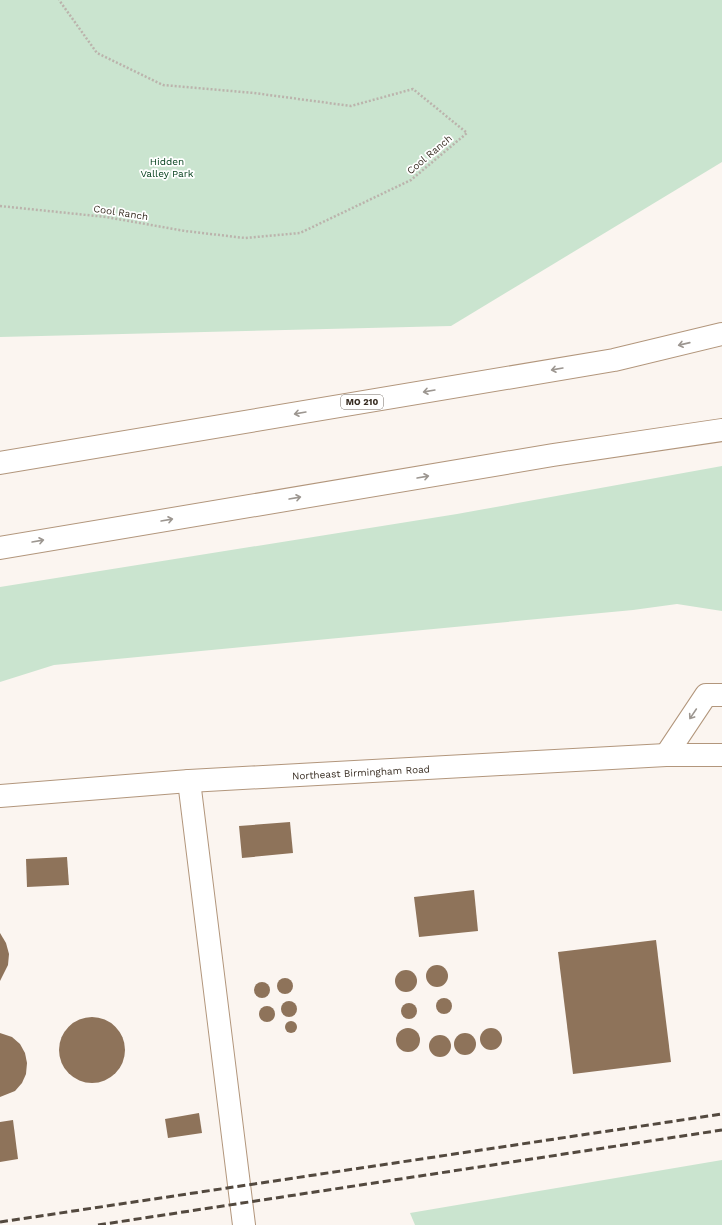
<svg xmlns="http://www.w3.org/2000/svg" width="722" height="1225" viewBox="0 0 722 1225" font-family="'Work Sans',sans-serif">
	<style>
		.green { fill: #cae4cf }
		.building { fill: #8e735a }
		.lines { fill: none; stroke-linecap: round; stroke-linejoin: round }
		.minor-casing { stroke: #b2967c; stroke-width: 24 }
		.highway-casing { stroke: #b2967c; stroke-width: 24 }
		.path { stroke: #bbb3ac; stroke-width: 2.5; stroke-dasharray: 2 2; stroke-linecap: butt }
		.minor { stroke: #fff; stroke-width: 22 }
		.highway { stroke: #fff; stroke-width: 22 }
		.rail { stroke: #53493f; stroke-width: 3; stroke-dasharray: 8 4; stroke-linecap: butt }
		.oneway { stroke: #9c9690 }
		.labels { text-anchor: middle; stroke-width: 3.5; stroke-linejoin: round; paint-order: stroke }
		.shield { fill: #fff; stroke: #746c64; stroke-width: 1 }
		.shield-label { font-size: 9px; font-weight: bold; fill: #382d22 }
		.street-label { font-size: 10px; fill: #382d22; stroke: #fff }
		.park-label { font-size: 10px; fill: #05411d; stroke: #fff }
	</style>
	<rect width="100%" height="100%" fill="#fbf5f0"/>
	<g class="green">
		<path d="M 0,0 L 722,0 L 722,162 L 451,326 L 0,337 Z"/>
		<path d="M 722,466 L 722,611 L 677,604 L 633,610 L 54,665 L 0,682 L 0,587 L 457,514 Z"/>
		<path d="M 722,1160 L 722,1225 L 415,1225 L 410,1213 Z"/>
	</g>
	<g class="building">
		<path d="M 290,822 L 293,853 L 242,858 L 239,826 Z"/>
		<path d="M 67,857 L 69,885 L 27,887 L 26,859 Z"/>
		<path d="M 474,890 L 478,931 L 419,937 L 414,897 Z"/>
		<path d="M 0,933 L 6,943 L 9,954 L 8,965 L 0,981 Z"/>
		<path d="M 656,940 L 671,1062 L 573,1074 L 558,952 Z"/>
		<circle cx="437" cy="976" r="11"/>
		<circle cx="406" cy="981" r="11"/>
		<circle cx="285" cy="986" r="8"/>
		<circle cx="262" cy="990" r="8"/>
		<circle cx="444" cy="1006" r="8"/>
		<circle cx="289" cy="1009" r="8"/>
		<circle cx="409" cy="1011" r="8"/>
		<circle cx="267" cy="1014" r="8"/>
		<circle cx="92" cy="1050" r="33"/>
		<circle cx="291" cy="1027" r="6"/>
		<circle cx="408" cy="1040" r="12"/>
		<circle cx="491" cy="1039" r="11"/>
		<path d="M 0,1033 L 12,1037 L 20,1044 L 25,1053 L 27,1063 L 26,1074 L 22,1083 L 15,1091 L 0,1097 Z"/>
		<circle cx="465" cy="1044" r="11"/>
		<circle cx="440" cy="1046" r="11"/>
		<path d="M 199,1113 L 202,1133 L 168,1138 L 165,1119 Z"/>
		<path d="M 13,1120 L 18,1159 L 0,1162 L 0,1122 Z"/>
	</g>
	<g class="lines">
		<g class="minor-casing">
			<g id="minor">
				<path d="M 666,755 L 706,695 L 722,695"/>
				<path d="M 189,781 L 244,1225"/>
				<path d="M 0,796 L 189,781 L 666,755 L 722,755"/>
			</g>
		</g>
		<g class="highway-casing">
			<g id="highway">
				<path d="M 0,463 L 614,360 L 722,334"/>
				<path d="M 0,548 L 553,455 L 722,430"/>
			</g>
		</g>
		<path class="path" d="M 0,206 L 106,217 L 185,231 L 245,238 L 300,233 L 411,180 L 467,133 L 413,89 L 351,106 L 254,93 L 163,85 L 97,53 L 59,0"/>
		<use href="#minor" class="minor"/>
		<use href="#highway" class="highway"/>
		<g class="rail">
			<path d="M 0,1222 L 722,1114"/>
			<path d="M 98,1225 L 722,1130"/>
		</g>
	</g>
	<defs><path id="oneway-shaft" d="M-6 0H5M1.5-3L5.5 0L1.5 3" fill="none" stroke-width="1.6" stroke-linecap="round" stroke-linejoin="round"/></defs>
	<g class="oneway">
		<use href="#oneway-shaft" transform="translate(684 344) rotate(167)"/>
		<use href="#oneway-shaft" transform="translate(557 369) rotate(170)"/>
		<use href="#oneway-shaft" transform="translate(429 391) rotate(170)"/>
		<use href="#oneway-shaft" transform="translate(300 413) rotate(170)"/>
		<use href="#oneway-shaft" transform="translate(423 477) rotate(-10)"/>
		<use href="#oneway-shaft" transform="translate(295 498) rotate(-10)"/>
		<use href="#oneway-shaft" transform="translate(167 520) rotate(-10)"/>
		<use href="#oneway-shaft" transform="translate(38 541) rotate(-10)"/>
		<use href="#oneway-shaft" transform="translate(693 714) rotate(124)"/>
	</g>
	<g class="labels">
		<rect class="shield" x="341" y="395" width="42" height="14" rx="3"/>
		<g class="shield-label">
			<text x="362" y="405">MO 210</text>
		</g>
		<g class="street-label">
			<text transform="translate(429 154) rotate(-40)" y="4">Cool Ranch</text>
			<text transform="translate(121 212) rotate(9)" y="4">Cool Ranch</text>
			<text transform="translate(361 772) rotate(-3)" y="4">Northeast Birmingham Road</text>
		</g>
		<g class="park-label">
			<text x="167" y="165">Hidden<tspan x="167" dy="12">Valley Park</tspan></text>
		</g>
	</g>
</svg>
